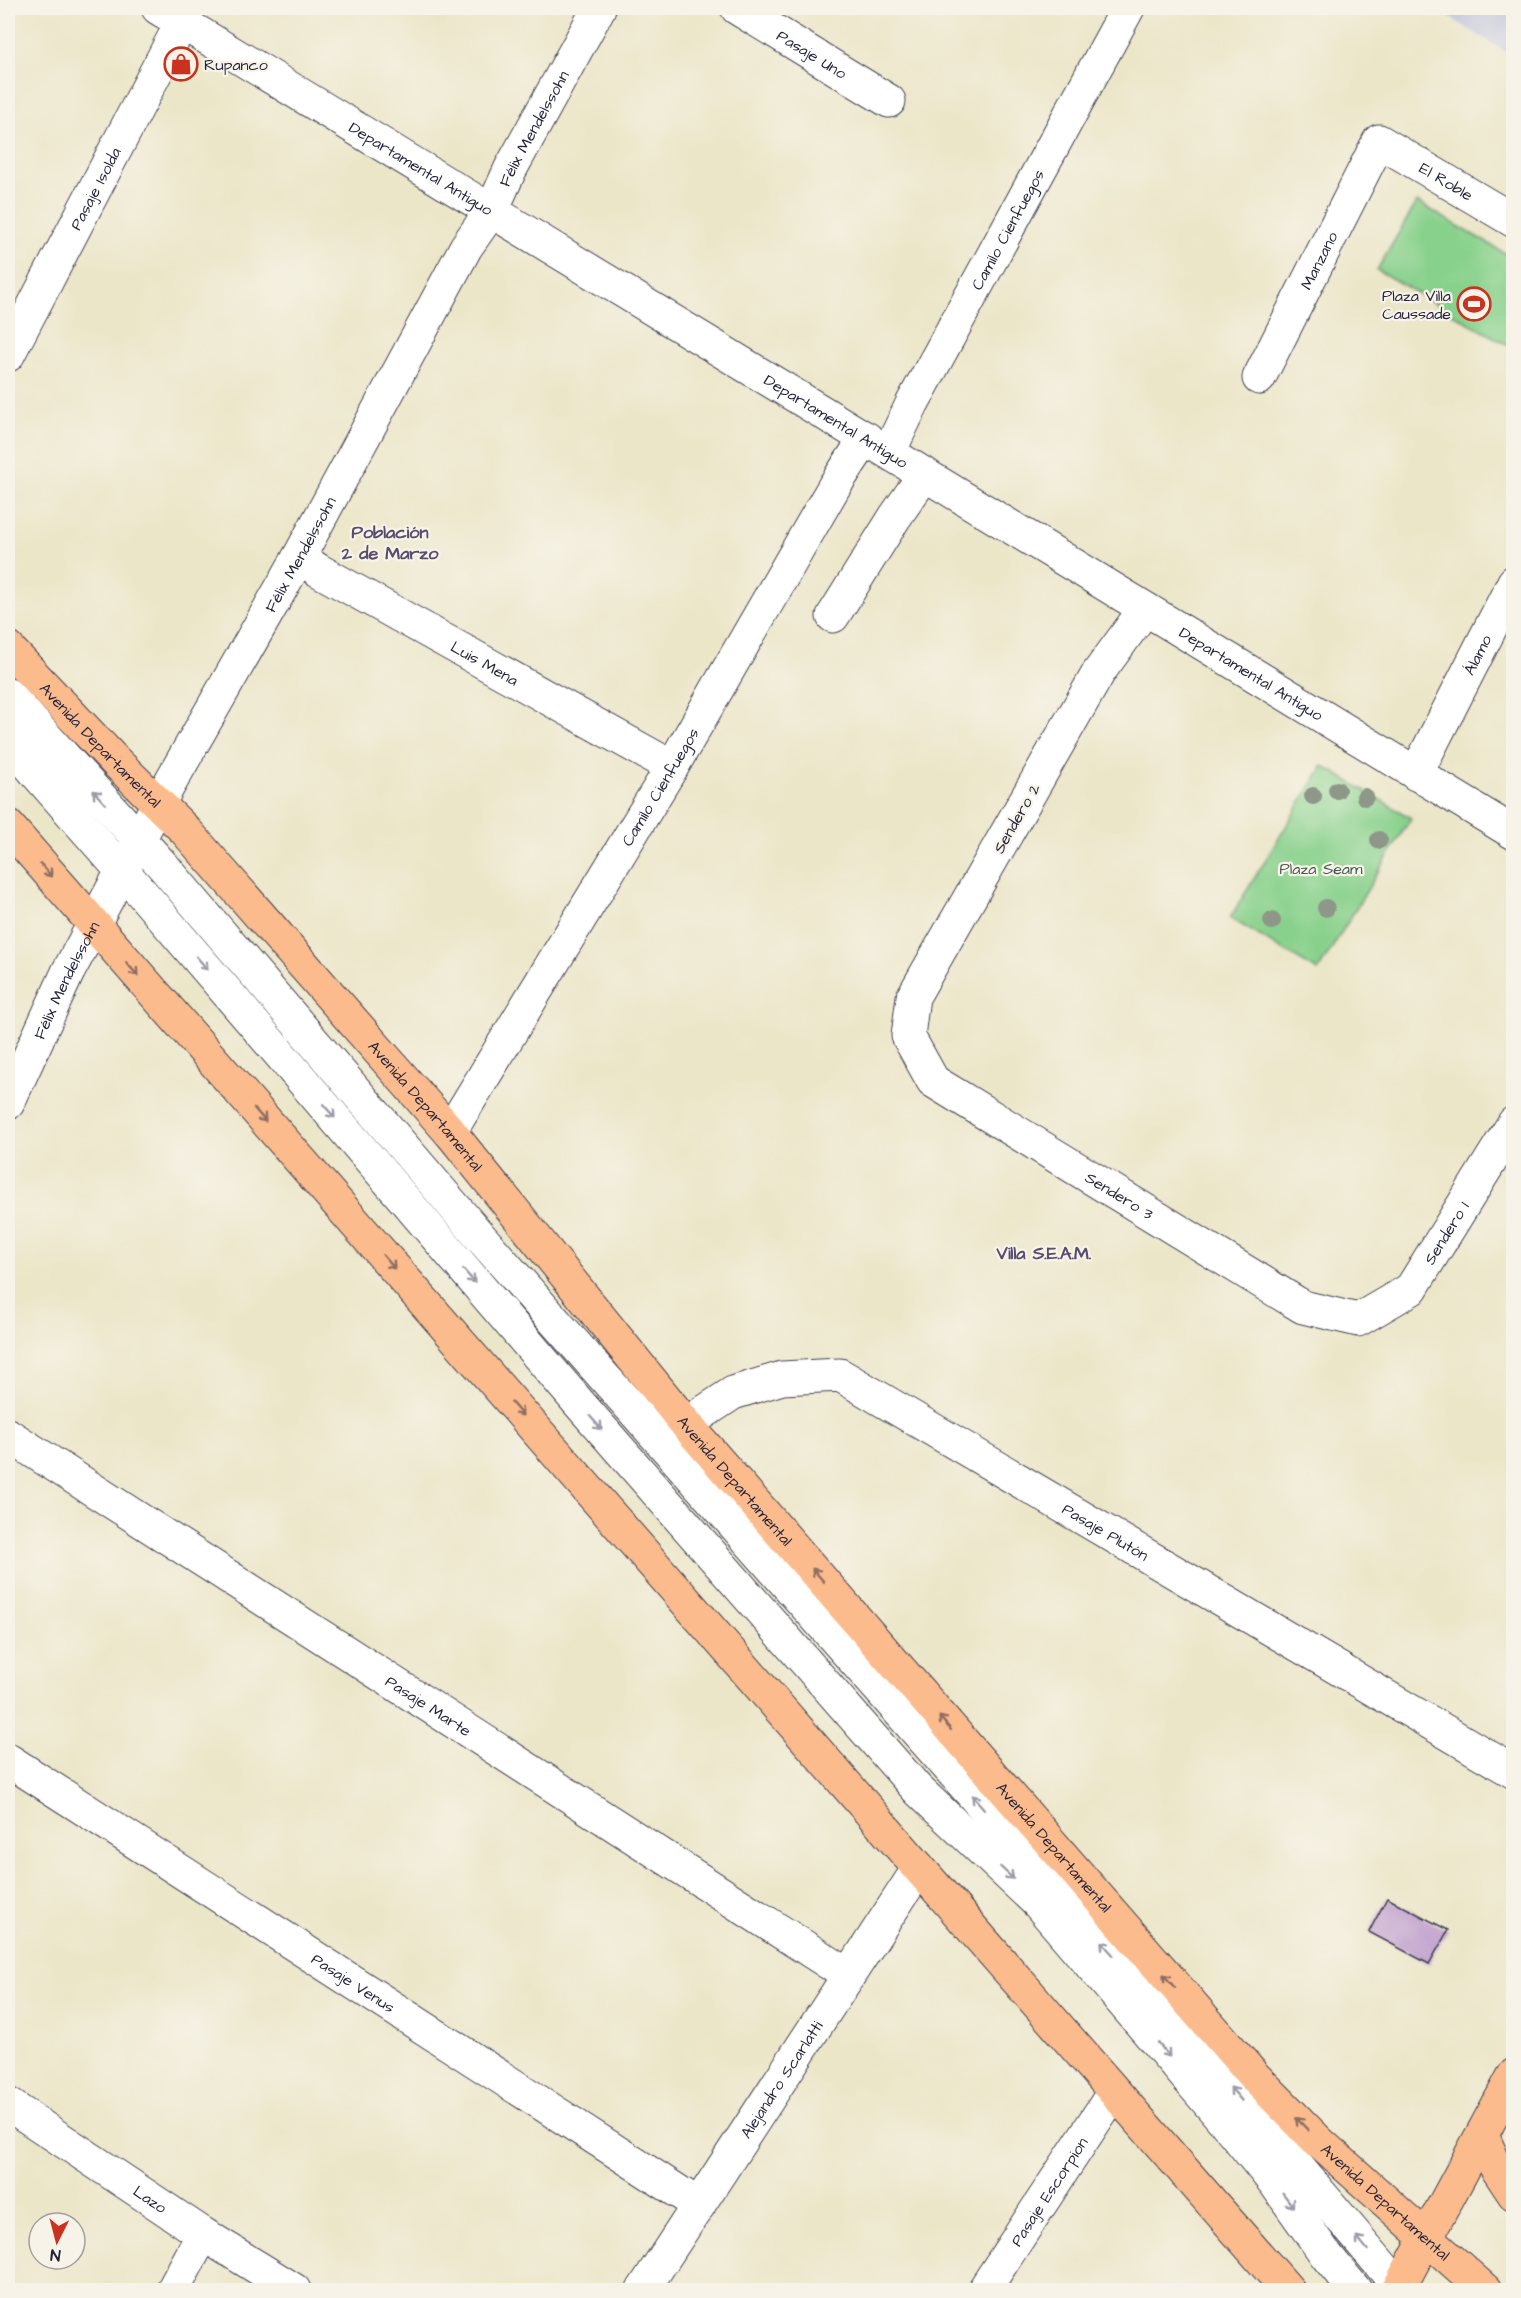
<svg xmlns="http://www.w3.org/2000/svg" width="1521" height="2298" viewBox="0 0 1521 2298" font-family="'Architects Daughter',sans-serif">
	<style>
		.industrial { fill: #bfc2dd }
		.green { fill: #88d18c; stroke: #557a64; stroke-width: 1.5 }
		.building { fill: #be9dce }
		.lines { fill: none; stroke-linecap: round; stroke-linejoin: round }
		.minor-casing { stroke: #403f50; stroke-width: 35 }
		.major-casing { stroke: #403f50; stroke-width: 35 }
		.minor { stroke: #fff; stroke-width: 33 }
		.major { stroke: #fbbb8c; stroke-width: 33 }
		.tree { fill: #8e9788 }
		.oneway { stroke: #9c9ca7 }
		.oneway2 { stroke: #8e6e64 }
		.labels { text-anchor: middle; stroke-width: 4.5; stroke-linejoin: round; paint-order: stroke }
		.street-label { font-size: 16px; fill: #22223b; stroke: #f7f3e8 }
		.poi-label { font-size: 16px; fill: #22223b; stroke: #f7f3e8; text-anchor: start }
		.park-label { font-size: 16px; fill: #415753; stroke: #f7f3e8 }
		.neighbourhood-label { font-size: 18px; font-weight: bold; fill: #594d6e; stroke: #f7f3e8 }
	</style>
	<rect width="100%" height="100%" fill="#f7f3e8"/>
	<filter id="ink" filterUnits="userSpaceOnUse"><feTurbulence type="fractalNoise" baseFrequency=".0167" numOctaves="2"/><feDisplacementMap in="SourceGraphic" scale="12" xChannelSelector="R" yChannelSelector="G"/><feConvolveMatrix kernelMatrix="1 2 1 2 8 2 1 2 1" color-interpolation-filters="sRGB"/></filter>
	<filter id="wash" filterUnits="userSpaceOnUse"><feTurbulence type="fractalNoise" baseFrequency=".008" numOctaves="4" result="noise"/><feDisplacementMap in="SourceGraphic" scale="24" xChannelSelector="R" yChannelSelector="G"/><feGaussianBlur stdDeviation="1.35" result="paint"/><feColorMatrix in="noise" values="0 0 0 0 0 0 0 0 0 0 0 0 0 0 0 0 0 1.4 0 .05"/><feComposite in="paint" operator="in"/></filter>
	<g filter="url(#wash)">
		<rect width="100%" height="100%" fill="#ece6c9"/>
		<path class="industrial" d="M 1434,8 L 1513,8 L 1513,56 Z"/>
		<g class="green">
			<path d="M 1417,202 L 1513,258 L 1513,338 L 1509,346 L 1377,270 Z"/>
			<path d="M 1323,766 L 1411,818 L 1318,971 L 1230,918 Z"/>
		</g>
		<g id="blocks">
			<path class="building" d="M 1387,1898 L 1448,1930 L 1429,1964 L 1369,1932 Z"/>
		</g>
	</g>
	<g filter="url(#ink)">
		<use href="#blocks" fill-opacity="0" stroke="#403f50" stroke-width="1.5"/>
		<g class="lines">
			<g class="minor-casing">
				<g id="minor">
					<path id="s1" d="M 158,8 L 1514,833"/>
					<path id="s2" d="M 737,8 L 889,101"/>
					<path id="s3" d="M 8,355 L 182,22"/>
					<path id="s4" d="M 1259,378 L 1379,141 L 1514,221"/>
					<path id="s5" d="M 889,452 L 912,404 L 1128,8"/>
					<path id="s6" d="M 299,557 L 318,570 L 672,767"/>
					<path id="s7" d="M 1145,609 L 1099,672 L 913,997 L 908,1036 L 933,1081 L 1303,1307 L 1358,1320 L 1411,1289 L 1514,1123"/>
					<path d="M 833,616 L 895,517 L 925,474"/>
					<path d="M 8,695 L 164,867 L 476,1232 L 1207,2060 L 1402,2290"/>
					<path d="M 8,741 L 147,899 L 578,1402 L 918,1790 L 1038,1903 L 1236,2135 L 1275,2183 L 1326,2255 L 1355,2290"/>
					<path id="s8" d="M 1416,774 L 1514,582"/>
					<path id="s9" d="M 8,1103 L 68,972 L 158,804 L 299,557 L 466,247 L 492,210 L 510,170 L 599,8"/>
					<path id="s10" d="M 450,1132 L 672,767 L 835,485 L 866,438"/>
					<path id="s11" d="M 686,1424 L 733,1393 L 782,1378 L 840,1375 L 1514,1772"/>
					<path id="s12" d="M 8,1435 L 848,1975"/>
					<path id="s13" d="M 8,1760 L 699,2205"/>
					<path id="s14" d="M 8,2104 L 203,2234 L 294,2290"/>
					<path d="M 173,2290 L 203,2234"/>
					<path id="s15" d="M 643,2290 L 919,1868"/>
					<path id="s16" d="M 984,2290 L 1114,2092"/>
				</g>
			</g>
			<g class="major-casing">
				<g id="major">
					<path id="s17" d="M 8,648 L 117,763 L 185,830 L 450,1132 L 686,1424 L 1253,2075 L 1319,2142 L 1485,2290"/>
					<path d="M 8,826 L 1288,2290"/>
					<path d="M 1482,2135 L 1496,2167 L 1514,2194"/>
					<path d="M 1398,2290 L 1514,2075"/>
				</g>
			</g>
			<use href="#minor" class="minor"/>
			<use href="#major" class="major"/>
		</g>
		<g class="tree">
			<circle cx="1337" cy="790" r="9"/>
			<circle cx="1313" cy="796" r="9"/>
			<circle cx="1365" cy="797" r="9"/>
			<circle cx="1379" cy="840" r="9"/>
			<circle cx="1326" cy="908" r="9"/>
			<circle cx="1272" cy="921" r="9"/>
		</g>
		<defs><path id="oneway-shaft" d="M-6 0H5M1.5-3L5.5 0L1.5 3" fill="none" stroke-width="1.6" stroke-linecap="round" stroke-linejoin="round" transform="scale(1.5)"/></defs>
		<g class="oneway">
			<use href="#oneway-shaft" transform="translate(99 797) rotate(-132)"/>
			<use href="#oneway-shaft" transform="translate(202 963) rotate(49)"/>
			<use href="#oneway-shaft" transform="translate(329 1111) rotate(49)"/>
			<use href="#oneway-shaft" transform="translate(469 1276) rotate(49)"/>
			<use href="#oneway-shaft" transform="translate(596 1423) rotate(49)"/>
			<use href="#oneway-shaft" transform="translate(978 1802) rotate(-131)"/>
			<use href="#oneway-shaft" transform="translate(1007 1873) rotate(43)"/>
			<use href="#oneway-shaft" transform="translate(1107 1948) rotate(-132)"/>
			<use href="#oneway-shaft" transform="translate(1164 2050) rotate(50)"/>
			<use href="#oneway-shaft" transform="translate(1236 2094) rotate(-130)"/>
			<use href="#oneway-shaft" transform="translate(1288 2200) rotate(53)"/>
			<use href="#oneway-shaft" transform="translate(1362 2243) rotate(-129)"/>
		</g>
		<g class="oneway2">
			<use href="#oneway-shaft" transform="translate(46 870) rotate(49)"/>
			<use href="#oneway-shaft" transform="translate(132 969) rotate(49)"/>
			<use href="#oneway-shaft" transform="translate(260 1115) rotate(49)"/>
			<use href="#oneway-shaft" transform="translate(389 1262) rotate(49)"/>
			<use href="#oneway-shaft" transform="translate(517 1409) rotate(49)"/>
			<use href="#oneway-shaft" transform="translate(818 1575) rotate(-131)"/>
			<use href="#oneway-shaft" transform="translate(945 1723) rotate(-131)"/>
			<use href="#oneway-shaft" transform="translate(1169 1981) rotate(-131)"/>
			<use href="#oneway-shaft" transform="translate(1302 2124) rotate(-135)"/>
		</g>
	</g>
	<defs>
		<g id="shop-ring" transform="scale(1.725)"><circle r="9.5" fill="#f7f3e8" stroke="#c8321e" stroke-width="1.5"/><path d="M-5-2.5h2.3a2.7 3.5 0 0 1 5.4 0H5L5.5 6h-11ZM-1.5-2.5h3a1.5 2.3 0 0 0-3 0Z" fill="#c8321e"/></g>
		<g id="stadium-ring" transform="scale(1.725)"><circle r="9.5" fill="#f7f3e8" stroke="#c8321e" stroke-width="1.5"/><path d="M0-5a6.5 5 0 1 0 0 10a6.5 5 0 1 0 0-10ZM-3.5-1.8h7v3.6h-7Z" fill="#c8321e"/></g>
	</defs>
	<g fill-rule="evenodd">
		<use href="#shop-ring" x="181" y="64"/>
		<use href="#stadium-ring" x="1474" y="304"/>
	</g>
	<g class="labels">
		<g class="street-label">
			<text dy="6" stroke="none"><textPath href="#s2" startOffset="88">Pasaje Uno</textPath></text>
			<text dy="6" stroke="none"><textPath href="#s9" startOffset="1108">Félix Mendelssohn</textPath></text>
			<text dy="6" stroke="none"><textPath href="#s1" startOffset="308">Departamental Antiguo</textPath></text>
			<text dy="6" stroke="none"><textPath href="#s4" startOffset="344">El Roble</textPath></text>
			<text dy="6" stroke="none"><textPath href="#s3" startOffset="188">Pasaje Isolda</textPath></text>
			<text dy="6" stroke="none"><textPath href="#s5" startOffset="252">Camilo Cienfuegos</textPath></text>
			<text dy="6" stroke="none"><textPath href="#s4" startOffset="132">Manzano</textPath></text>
			<text dy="6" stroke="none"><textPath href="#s1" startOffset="794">Departamental Antiguo</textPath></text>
			<text dy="6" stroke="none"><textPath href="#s9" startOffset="622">Félix Mendelssohn</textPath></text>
			<text dy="6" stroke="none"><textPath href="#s8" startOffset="134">Álamo</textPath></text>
			<text dy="6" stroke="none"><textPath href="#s6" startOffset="214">Luis Mena</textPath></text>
			<text dy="6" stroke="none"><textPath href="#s1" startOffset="1280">Departamental Antiguo</textPath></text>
			<text dy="6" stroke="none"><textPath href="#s17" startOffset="134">Avenida Departamental</textPath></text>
			<text dy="6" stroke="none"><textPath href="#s10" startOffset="404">Camilo Cienfuegos</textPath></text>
			<text transform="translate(1016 818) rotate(-60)" y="6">Sendero 2</text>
			<text dy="6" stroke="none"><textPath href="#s9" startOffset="136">Félix Mendelssohn</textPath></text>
			<text dy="6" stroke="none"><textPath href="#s17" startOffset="620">Avenida Departamental</textPath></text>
			<text dy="6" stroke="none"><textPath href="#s7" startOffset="762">Sendero 3</textPath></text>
			<text dy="6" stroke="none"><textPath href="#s7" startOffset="1161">Sendero 1</textPath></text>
			<text dy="6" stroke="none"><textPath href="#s17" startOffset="1106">Avenida Departamental</textPath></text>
			<text dy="6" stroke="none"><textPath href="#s11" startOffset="474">Pasaje Plutón</textPath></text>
			<text dy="6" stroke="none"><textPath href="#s12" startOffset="500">Pasaje Marte</textPath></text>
			<text dy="6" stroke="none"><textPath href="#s17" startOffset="1592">Avenida Departamental</textPath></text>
			<text dy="6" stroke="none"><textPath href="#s13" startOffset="411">Pasaje Venus</textPath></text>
			<text dy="6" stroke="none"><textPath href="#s15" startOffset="252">Alejandro Scarlatti</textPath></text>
			<text dy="6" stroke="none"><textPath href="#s16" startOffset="118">Pasaje Escorpion</textPath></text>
			<text dy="6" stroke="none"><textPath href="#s14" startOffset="171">Lazo</textPath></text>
			<text dy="6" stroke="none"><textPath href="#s17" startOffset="2078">Avenida Departamental</textPath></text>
		</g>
		<g class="poi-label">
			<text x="204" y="70">Rupanco</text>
			<text x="1451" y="301" text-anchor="end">Plaza Villa<tspan x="1451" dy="18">Caussade</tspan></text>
		</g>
		<g class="park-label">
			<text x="1321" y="874">Plaza Seam</text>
		</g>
		<g class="neighbourhood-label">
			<text x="390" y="538">Población<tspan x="390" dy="21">2 de Marzo</tspan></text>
			<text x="1044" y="1259">Villa S.E.A.M.</text>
		</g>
	</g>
	<rect width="1521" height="2298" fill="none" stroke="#f7f3e8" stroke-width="30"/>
	<g transform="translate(57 2241) rotate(186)"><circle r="28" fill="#f7f3e8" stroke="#a29fa3" stroke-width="1.5"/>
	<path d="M0-4.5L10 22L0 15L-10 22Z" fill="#c8321e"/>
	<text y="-9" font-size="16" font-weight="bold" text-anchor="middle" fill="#22223b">N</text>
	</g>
</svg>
